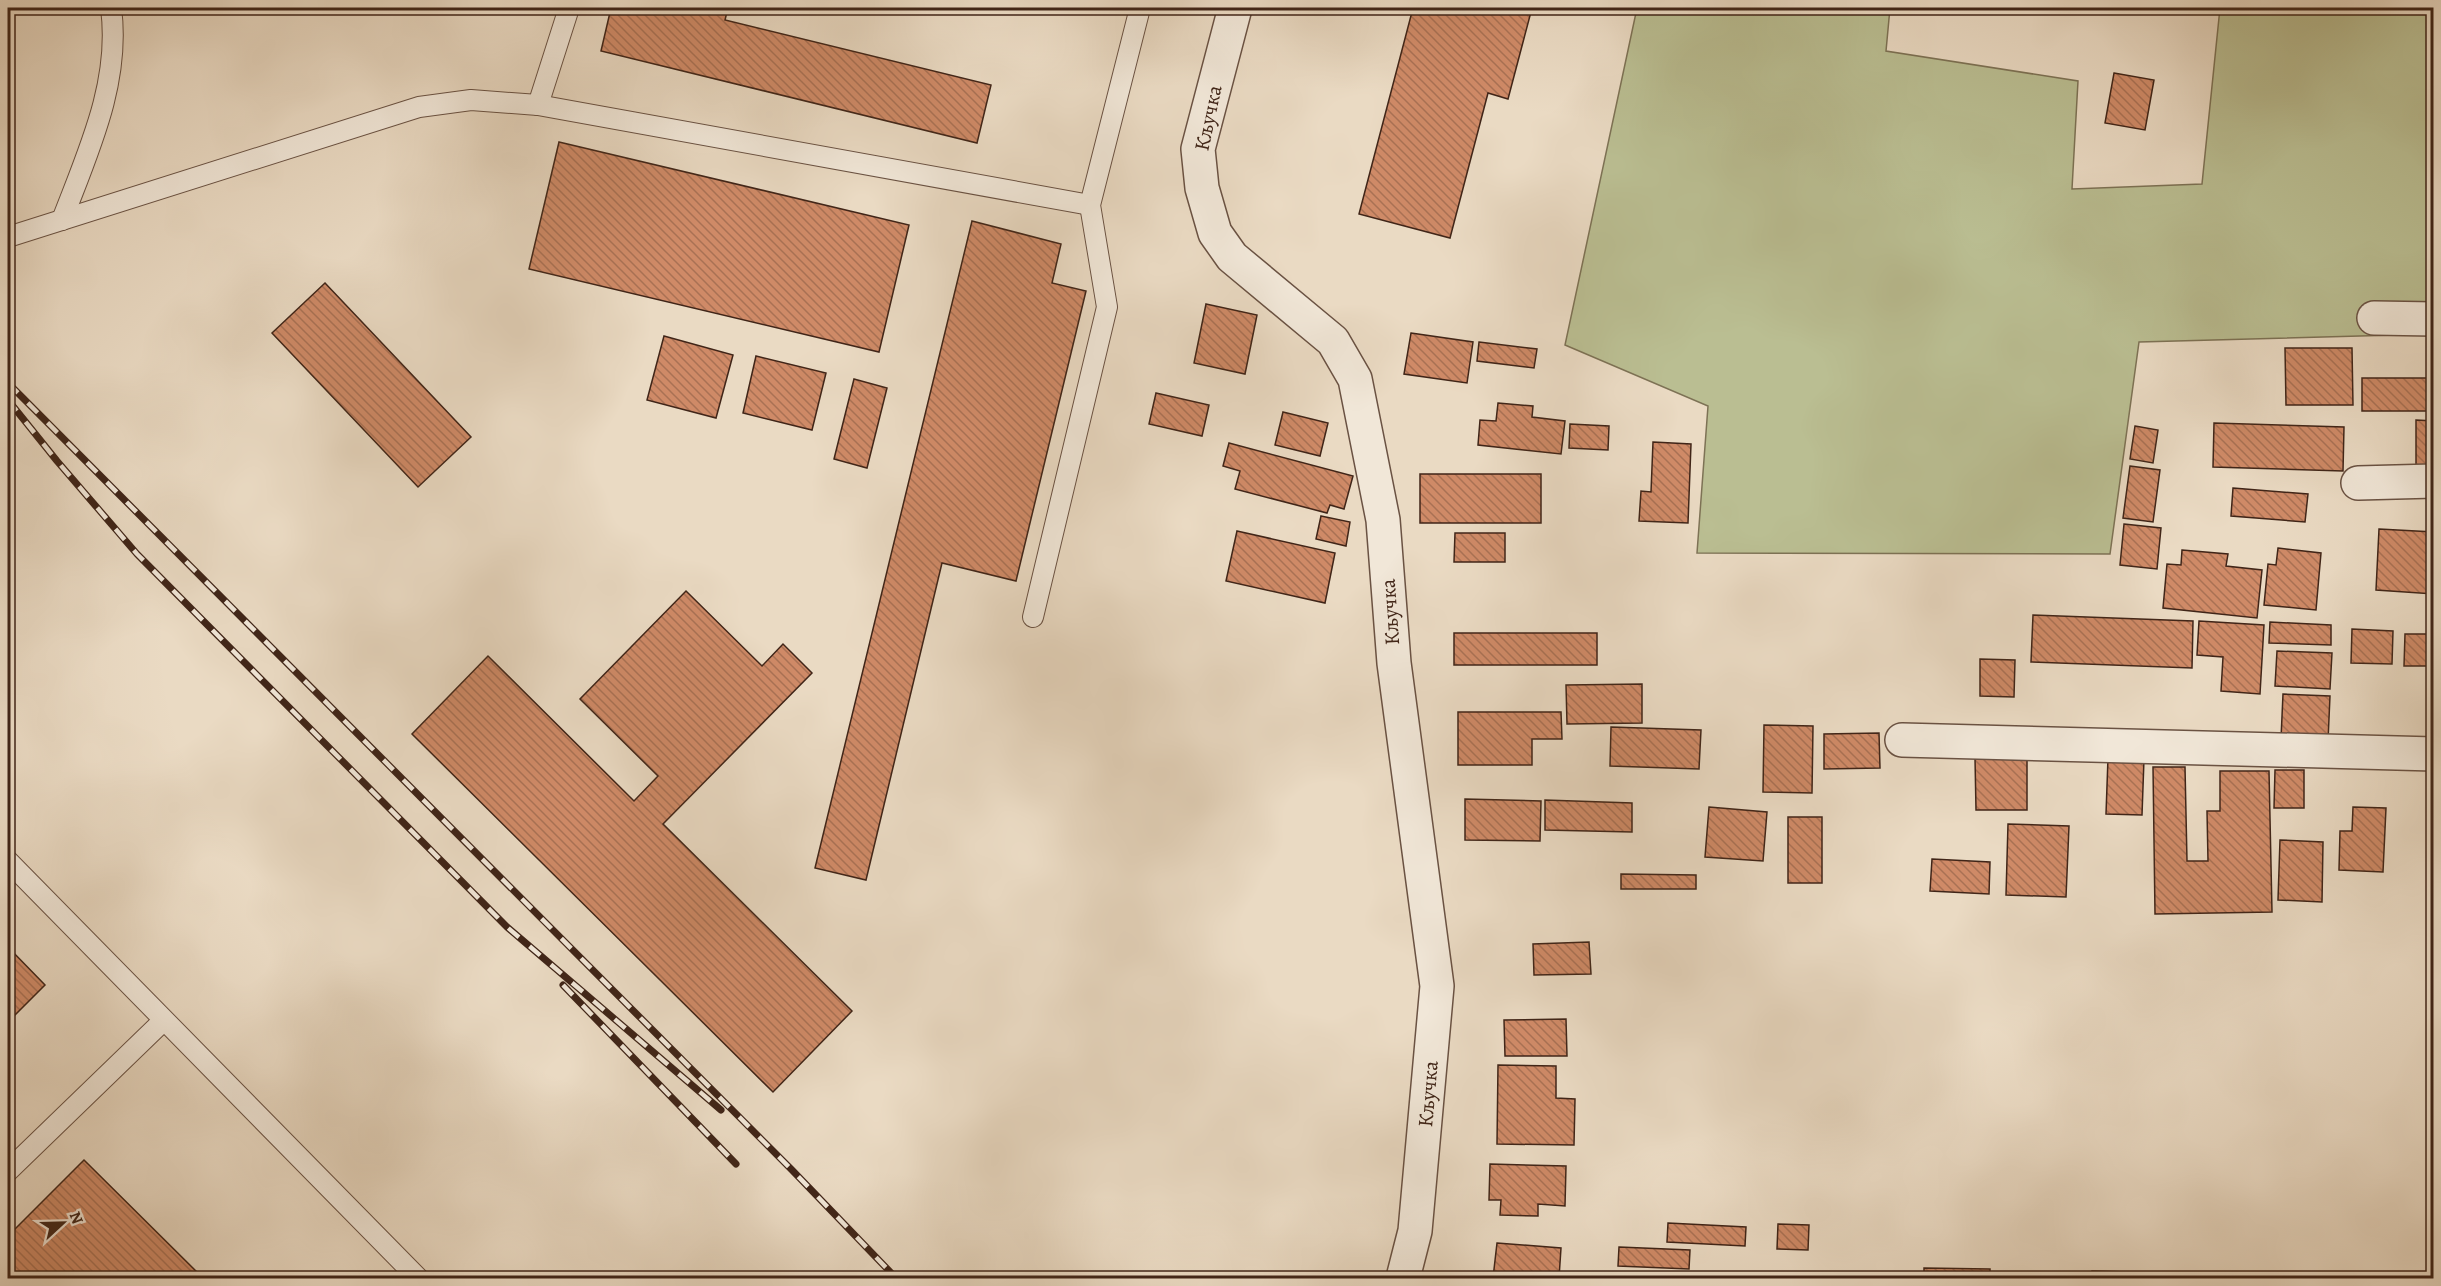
<svg xmlns="http://www.w3.org/2000/svg" width="2441" height="1286" viewBox="0 0 2441 1286" font-family="Alegreya,serif">
	<style>
		.green { fill: #babe92; stroke: #7d7255; stroke-width: 1.5 }
		.building { fill: url(#building-back-hatch); stroke: #402518; stroke-width: 1.5 }
		.lines { fill: none; stroke-linecap: round; stroke-linejoin: round }
		.service-casing { stroke: #6a5243; stroke-width: 22 }
		.minor-casing { stroke: #6a5243; stroke-width: 36 }
		.service { stroke: #f1e7d8; stroke-width: 20 }
		.minor { stroke: #f1e7d8; stroke-width: 33 }
		.rail-casing { stroke: #402518; stroke-width: 7 }
		.rail { stroke: #f1e7d8; stroke-width: 4.5; stroke-dasharray: 14; stroke-linecap: butt }
		.labels { text-anchor: middle; stroke-width: 4.5; stroke-linejoin: round; paint-order: stroke }
		.street-label { font-size: 21px; fill: #402518; stroke: #f1e7d8 }
	</style>
	<defs>
		<pattern id="building-back-hatch" width="6" height="6" patternUnits="userSpaceOnUse" patternTransform="scale(1.5)"><rect width="6" height="6" fill="#cf8a67"/><path d="M-1 5l2 2M0 0l6 6M5-1l2 2" fill="none" stroke="#a97154"/></pattern>
	</defs>
	<rect width="100%" height="100%" fill="#eadac3"/>
	<filter id="stains"><feTurbulence type="fractalNoise" baseFrequency=".00333" numOctaves="4"/><feColorMatrix values="0 0 0 0 .2 0 0 0 0 .09 0 0 0 0 .02 0 0 0 .5 -.17"/></filter>
	<radialGradient id="worn" r=".72"><stop offset=".6" stop-color="#630" stop-opacity="0"/><stop offset="1" stop-color="#630" stop-opacity=".3"/></radialGradient>
	<path class="green" d="M 1637,8 L 1890,8 L 1886,51 L 2078,81 L 2072,189 L 2202,184 L 2220,8 L 2433,8 L 2433,334 L 2139,342 L 2110,554 L 1697,553 L 1708,406 L 1565,345 Z"/>
	<g class="building">
		<path d="M 611,8 L 663,8 L 678,11 L 679,8 L 728,8 L 725,20 L 991,85 L 977,143 L 601,51 Z"/>
		<path d="M 1413,8 L 1532,8 L 1508,99 L 1488,93 L 1450,238 L 1359,214 Z"/>
		<path d="M 2114,73 L 2154,80 L 2145,130 L 2105,123 Z"/>
		<path d="M 559,142 L 909,225 L 879,352 L 529,269 Z"/>
		<path d="M 972,221 L 1061,244 L 1052,283 L 1086,291 L 1016,581 L 942,563 L 866,880 L 815,868 Z"/>
		<path d="M 325,283 L 471,437 L 418,487 L 272,333 Z"/>
		<path d="M 1206,304 L 1257,315 L 1245,374 L 1194,363 Z"/>
		<path d="M 1411,333 L 1473,342 L 1467,383 L 1404,374 Z"/>
		<path d="M 664,336 L 733,355 L 716,418 L 647,400 Z"/>
		<path d="M 1479,342 L 1537,349 L 1534,368 L 1477,361 Z"/>
		<path d="M 2285,348 L 2352,348 L 2353,405 L 2286,405 Z"/>
		<path d="M 756,356 L 826,373 L 812,430 L 743,413 Z"/>
		<rect x="2362" y="378" width="66" height="33"/>
		<path d="M 854,379 L 887,388 L 867,468 L 834,459 Z"/>
		<path d="M 1156,393 L 1209,405 L 1202,436 L 1149,424 Z"/>
		<path d="M 1498,403 L 1533,406 L 1532,417 L 1565,421 L 1561,454 L 1478,445 L 1480,420 L 1496,421 Z"/>
		<path d="M 1283,412 L 1328,423 L 1320,456 L 1275,445 Z"/>
		<path d="M 2416,420 L 2434,421 L 2434,471 L 2416,471 Z"/>
		<path d="M 2214,423 L 2344,427 L 2343,471 L 2213,467 Z"/>
		<path d="M 1570,424 L 1609,426 L 1608,450 L 1569,448 Z"/>
		<path d="M 2135,426 L 2158,430 L 2153,463 L 2130,459 Z"/>
		<path d="M 1653,442 L 1691,444 L 1688,523 L 1639,521 L 1641,491 L 1651,492 Z"/>
		<path d="M 1229,443 L 1353,476 L 1344,509 L 1330,505 L 1327,513 L 1235,489 L 1240,471 L 1223,466 Z"/>
		<path d="M 2130,466 L 2160,470 L 2153,522 L 2123,518 Z"/>
		<rect x="1420" y="474" width="121" height="49"/>
		<path d="M 2233,488 L 2308,494 L 2305,522 L 2231,516 Z"/>
		<path d="M 1321,516 L 1350,522 L 1346,546 L 1316,539 Z"/>
		<path d="M 2124,524 L 2161,528 L 2157,569 L 2120,565 Z"/>
		<path d="M 2379,529 L 2434,532 L 2434,594 L 2376,590 Z"/>
		<path d="M 1237,531 L 1335,553 L 1325,603 L 1226,581 Z"/>
		<path d="M 1455,533 L 1505,533 L 1505,562 L 1454,562 Z"/>
		<path d="M 2278,548 L 2321,553 L 2316,610 L 2264,605 L 2268,564 L 2276,565 Z"/>
		<path d="M 2182,550 L 2228,554 L 2226,566 L 2262,570 L 2257,618 L 2163,608 L 2167,564 L 2181,565 Z"/>
		<path d="M 686,591 L 762,666 L 783,644 L 812,673 L 663,824 L 852,1011 L 773,1092 L 412,734 L 488,656 L 634,801 L 658,776 L 580,699 Z"/>
		<path d="M 2033,615 L 2193,621 L 2192,668 L 2031,662 Z"/>
		<path d="M 2199,621 L 2264,625 L 2260,694 L 2221,691 L 2223,657 L 2197,655 Z"/>
		<path d="M 2270,622 L 2331,625 L 2331,645 L 2269,643 Z"/>
		<path d="M 2352,629 L 2393,631 L 2392,664 L 2351,663 Z"/>
		<rect x="1454" y="633" width="143" height="32"/>
		<path d="M 2405,634 L 2434,634 L 2434,660 L 2427,660 L 2427,666 L 2404,666 Z"/>
		<path d="M 2277,651 L 2332,653 L 2330,689 L 2275,686 Z"/>
		<path d="M 1980,659 L 2015,660 L 2014,697 L 1980,696 Z"/>
		<path d="M 2430,666 L 2434,666 L 2434,733 L 2428,733 Z"/>
		<path d="M 1642,684 L 1642,723 L 1567,724 L 1566,685 Z"/>
		<path d="M 2283,694 L 2330,696 L 2328,741 L 2281,739 Z"/>
		<path d="M 1458,712 L 1561,712 L 1562,739 L 1532,739 L 1532,765 L 1458,765 Z"/>
		<path d="M 1764,725 L 1813,726 L 1812,793 L 1763,792 Z"/>
		<path d="M 1611,727 L 1701,730 L 1699,769 L 1610,766 Z"/>
		<path d="M 1879,733 L 1880,768 L 1824,769 L 1824,734 Z"/>
		<path d="M 1975,758 L 2027,759 L 2027,810 L 1976,810 Z"/>
		<path d="M 2108,758 L 2144,759 L 2142,815 L 2106,814 Z"/>
		<path d="M 2153,767 L 2185,767 L 2187,861 L 2208,861 L 2207,811 L 2220,811 L 2220,771 L 2269,771 L 2272,912 L 2155,914 Z"/>
		<path d="M 2275,770 L 2304,770 L 2304,808 L 2274,808 Z"/>
		<path d="M 1465,799 L 1541,801 L 1540,841 L 1465,840 Z"/>
		<path d="M 1545,800 L 1632,803 L 1632,832 L 1545,830 Z"/>
		<path d="M 1709,807 L 1767,812 L 1763,861 L 1705,857 Z"/>
		<path d="M 2353,807 L 2386,808 L 2383,872 L 2339,870 L 2340,831 L 2352,831 Z"/>
		<rect x="1788" y="817" width="34" height="66"/>
		<path d="M 2008,824 L 2069,826 L 2066,897 L 2006,895 Z"/>
		<path d="M 2280,840 L 2323,842 L 2322,902 L 2278,900 Z"/>
		<path d="M 1932,859 L 1990,862 L 1989,894 L 1930,891 Z"/>
		<path d="M 1621,874 L 1696,875 L 1696,889 L 1621,889 Z"/>
		<path d="M 1589,942 L 1591,974 L 1534,975 L 1533,944 Z"/>
		<path d="M 8,947 L 45,985 L 8,1022 Z"/>
		<path d="M 1566,1019 L 1567,1056 L 1505,1056 L 1504,1020 Z"/>
		<path d="M 1498,1065 L 1556,1066 L 1556,1098 L 1575,1099 L 1574,1145 L 1497,1144 Z"/>
		<path d="M 84,1160 L 203,1278 L 8,1278 L 8,1236 Z"/>
		<path d="M 1490,1164 L 1566,1166 L 1565,1206 L 1538,1204 L 1538,1216 L 1500,1215 L 1501,1200 L 1489,1200 Z"/>
		<path d="M 1668,1223 L 1746,1227 L 1745,1246 L 1667,1242 Z"/>
		<path d="M 1778,1224 L 1809,1225 L 1808,1250 L 1777,1249 Z"/>
		<path d="M 1497,1243 L 1561,1248 L 1559,1278 L 1493,1278 Z"/>
		<path d="M 1619,1247 L 1690,1250 L 1689,1269 L 1618,1266 Z"/>
		<path d="M 1924,1268 L 1990,1269 L 1990,1278 L 1924,1278 Z"/>
		<path d="M 2092,1271 L 2129,1272 L 2128,1278 L 2092,1278 Z"/>
		<path d="M 2135,1273 L 2192,1274 L 2192,1278 L 2134,1278 Z"/>
		<path d="M 2434,1275 L 2434,1278 L 2391,1278 L 2391,1276 Z"/>
		<path d="M 1633,1276 L 1672,1277 L 1672,1278 L 1633,1278 Z"/>
	</g>
	<g class="lines">
		<g class="service-casing">
			<g id="service">
				<path d="M 538,105 L 569,8"/>
				<path d="M 62,220 C 88,152 121,82 111,8"/>
				<path d="M 8,237 L 419,107 L 471,100 L 538,105 L 1090,205"/>
				<path d="M 1033,617 L 1107,307 L 1090,205 L 1140,8"/>
				<path d="M 8,861 L 418,1278"/>
				<path d="M 8,1171 L 163,1021"/>
			</g>
		</g>
		<g class="minor-casing">
			<g id="minor">
				<path d="M 1235,8 L 1198,149 L 1202,188 L 1215,233 L 1232,257 L 1333,341 L 1355,379 L 1383,520 L 1394,663 L 1437,986 L 1415,1231 L 1403,1278"/>
				<path d="M 2374,318 L 2434,319"/>
				<path d="M 2358,483 L 2434,481"/>
				<path d="M 1902,740 L 2434,754"/>
			</g>
		</g>
		<use href="#service" class="service"/>
		<use href="#minor" class="minor"/>
		<g class="rail-casing">
			<g id="rail">
				<path d="M 8,383 L 792,1170 L 896,1278"/>
				<path d="M 8,400 L 57,461 L 137,554 L 507,927 L 721,1110"/>
				<path d="M 563,985 L 736,1164"/>
			</g>
		</g>
		<use href="#rail" class="rail"/>
	</g>
	<g class="labels">
		<g class="street-label">
			<text transform="translate(1208 118) rotate(-78)" y="7">Кључка</text>
			<text transform="translate(1390 612) rotate(-94)" y="7">Кључка</text>
			<text transform="translate(1428 1094) rotate(-85)" y="7">Кључка</text>
		</g>
	</g>
	<rect width="2441" height="1286" fill="none" stroke="#eadac3" stroke-width="30"/>
	<rect x="9" y="9" width="2423" height="1268" fill="none" stroke="#402518" stroke-width="3"/>
	<rect x="15" y="15" width="2411" height="1256" fill="none" stroke="#402518" stroke-width="1.5"/>
	<g transform="translate(63 1223) rotate(68)" stroke="#f1e7d8" stroke-width="4.5" paint-order="stroke">
	<path d="M0-4.5L10 22L0 15L-10 22Z" fill="#402518"/>
	<text y="-9" font-size="16" font-weight="bold" text-anchor="middle" fill="#402518">N</text>
	</g>
	<rect width="100%" height="100%" filter="url(#stains)"/>
	<rect width="100%" height="100%" fill="url(#worn)"/>
</svg>
